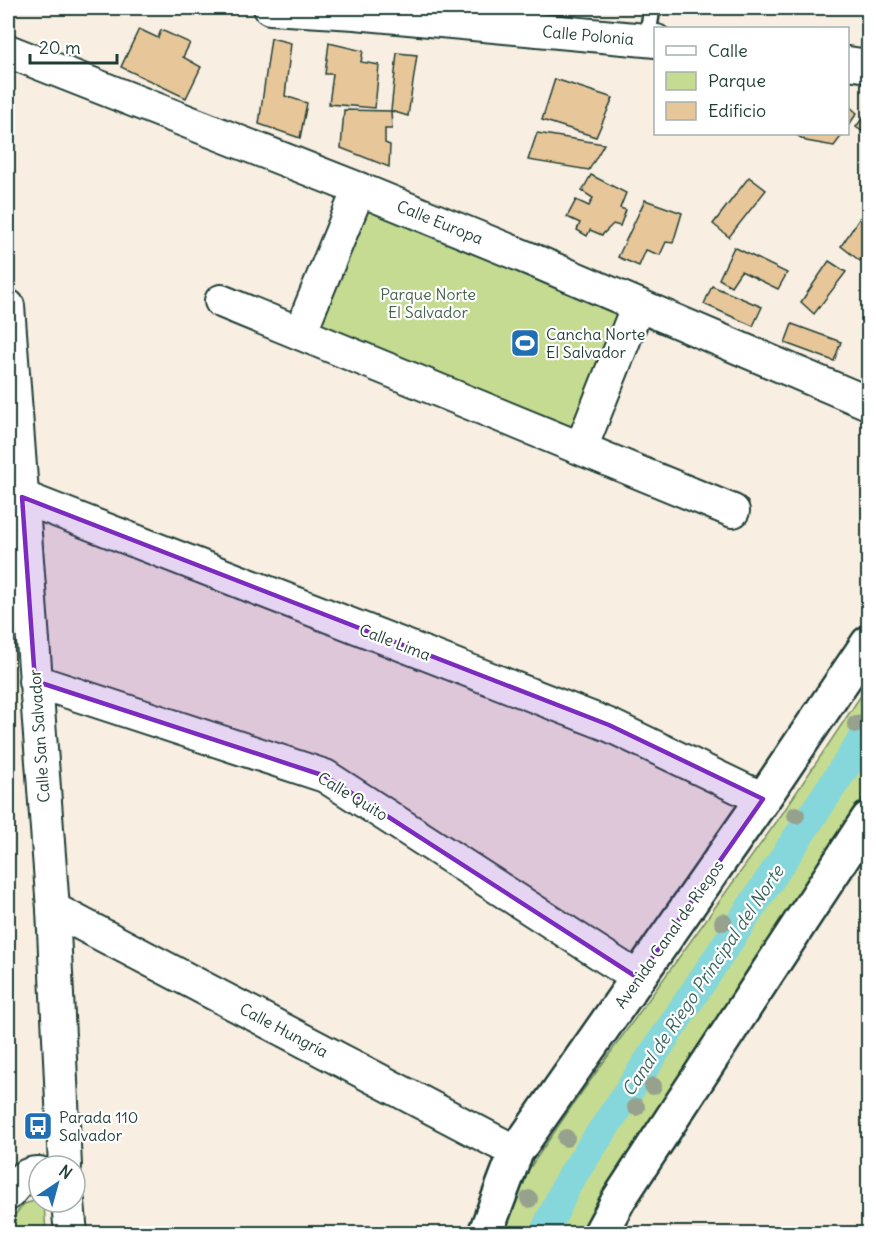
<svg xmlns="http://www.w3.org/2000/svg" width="876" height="1241" viewBox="0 0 876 1241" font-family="Delius,sans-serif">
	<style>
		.green { fill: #c4db91; stroke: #728c62; stroke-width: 1.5 }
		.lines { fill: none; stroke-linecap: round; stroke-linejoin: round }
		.canal { stroke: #86d7dc; stroke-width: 30 }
		.building { fill: #e7c79a; stroke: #1f3d34; stroke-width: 1.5 }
		.service-casing { stroke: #1f3d34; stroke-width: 20 }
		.minor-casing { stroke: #1f3d34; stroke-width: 36 }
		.tertiary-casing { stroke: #1f3d34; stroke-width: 38 }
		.service { stroke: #fff; stroke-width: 15 }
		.minor { stroke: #fff; stroke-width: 32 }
		.tertiary { stroke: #fff; stroke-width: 33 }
		.tree { fill: #97a28e }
		.marked { fill: #7b2cbf; fill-opacity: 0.2; stroke: #7b2cbf; stroke-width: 4.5; stroke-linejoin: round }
		.labels { text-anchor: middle; stroke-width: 4.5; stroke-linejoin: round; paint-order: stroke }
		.street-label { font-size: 16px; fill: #1f3d34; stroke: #fff }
		.park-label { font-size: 16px; fill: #48644b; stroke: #fff }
		.poi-label { font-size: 16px; fill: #1f3d34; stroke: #fff; text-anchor: start }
		.water-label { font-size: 18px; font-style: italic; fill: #39645e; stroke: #fff }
	</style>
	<rect width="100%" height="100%" fill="#f8eee1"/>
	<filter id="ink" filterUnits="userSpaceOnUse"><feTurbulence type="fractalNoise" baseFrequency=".0167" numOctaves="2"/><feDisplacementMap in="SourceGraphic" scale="12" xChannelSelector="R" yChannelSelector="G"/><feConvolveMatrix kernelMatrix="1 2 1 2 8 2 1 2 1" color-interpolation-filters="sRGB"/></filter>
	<g filter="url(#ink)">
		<g class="green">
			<path d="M 367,210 L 623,315 L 576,431 L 320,327 Z"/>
			<path d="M 868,685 L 868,790 L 601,1199 L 583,1233 L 504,1234 L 527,1172 L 572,1106 L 780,817 Z"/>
			<path d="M 34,1201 L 44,1204 L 46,1233 L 8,1233 L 8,1223 L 24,1204 Z"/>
		</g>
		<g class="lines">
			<path class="canal" d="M 544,1234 L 568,1182 L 868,732"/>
		</g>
		<g class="building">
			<path d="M 139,29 L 158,38 L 161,30 L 190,43 L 183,57 L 201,67 L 186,98 L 121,67 Z"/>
			<path d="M 271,38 L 291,43 L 285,96 L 307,103 L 300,138 L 259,124 Z"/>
			<path d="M 329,43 L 363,51 L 361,62 L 379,65 L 375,108 L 329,104 L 333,74 L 325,74 Z"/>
			<path d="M 397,53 L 417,55 L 408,116 L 391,111 Z"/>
			<path d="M 555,79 L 613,98 L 596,137 L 542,120 Z"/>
			<path d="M 848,105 L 857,113 L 848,126 Z"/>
			<path d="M 344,110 L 391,111 L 392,129 L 385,129 L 385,143 L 390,145 L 389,167 L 341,148 Z"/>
			<path d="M 868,110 L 868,135 L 856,127 Z"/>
			<path d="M 537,133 L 604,144 L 589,170 L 528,160 Z"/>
			<path d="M 795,134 L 843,134 L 834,146 L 806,141 Z"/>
			<path d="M 591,175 L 626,193 L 620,208 L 626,210 L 620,226 L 613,224 L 602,235 L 590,230 L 587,236 L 577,230 L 580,223 L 567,217 L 576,200 L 589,206 L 593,198 L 582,191 Z"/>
			<path d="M 749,177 L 766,190 L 729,237 L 713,224 Z"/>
			<path d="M 645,200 L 682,213 L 673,243 L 666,242 L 660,255 L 646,250 L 639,266 L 618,257 Z"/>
			<path d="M 868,206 L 868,249 L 860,261 L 841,246 Z"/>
			<path d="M 734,247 L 787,273 L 778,289 L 741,271 L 731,286 L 719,279 Z"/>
			<path d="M 829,261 L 846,272 L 814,314 L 801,302 Z"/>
			<path d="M 712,286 L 762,307 L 753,326 L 704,304 Z"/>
			<path d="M 792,324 L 841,342 L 834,361 L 785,343 Z"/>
		</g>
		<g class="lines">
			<g class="service-casing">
				<path id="service" d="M 647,40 L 652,8"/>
			</g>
			<g class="minor-casing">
				<g id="minor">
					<path d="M 270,8 L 355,13 L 656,41"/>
					<path d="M 8,51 L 359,189 L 535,261 L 868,403"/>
					<path d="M 848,63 L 868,66"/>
					<path d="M 221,301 L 733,511"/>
					<path d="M 8,306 L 53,909 L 65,1166"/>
					<path d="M 300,333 L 359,189"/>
					<path d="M 581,448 L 638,305"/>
					<path d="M 8,493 L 22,497 L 609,725 L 763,799"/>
					<path d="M 35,681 L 325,776 L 638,978"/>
					<path d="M 53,909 L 516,1152"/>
					<path d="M 8,1194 C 17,1184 24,1172 39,1173"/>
					<path d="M 68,1202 L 71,1234"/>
				</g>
			</g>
			<g class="tertiary-casing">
				<g id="tertiary">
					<path d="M 485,1234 L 516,1152 L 763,799 L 868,643"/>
					<path d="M 600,1234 L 619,1199 L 868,819"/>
				</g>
			</g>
			<use href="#service" class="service"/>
			<use href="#minor" class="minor"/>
			<use href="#tertiary" class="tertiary"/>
		</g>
		<g class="tree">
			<circle cx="856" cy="724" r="9"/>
			<circle cx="796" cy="815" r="9"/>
			<circle cx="723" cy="922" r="9"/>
			<circle cx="653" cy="1086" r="9"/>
			<circle cx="636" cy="1107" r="9"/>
			<circle cx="566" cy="1138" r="9"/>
			<circle cx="529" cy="1199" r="9"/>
		</g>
	</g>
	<path class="marked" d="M 22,497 L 609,725 L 763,799 L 638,978 L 325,776 L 35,681 Z"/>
	<defs>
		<g id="stadium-square" transform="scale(1.5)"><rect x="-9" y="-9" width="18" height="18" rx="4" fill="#1f6fb2" stroke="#fff"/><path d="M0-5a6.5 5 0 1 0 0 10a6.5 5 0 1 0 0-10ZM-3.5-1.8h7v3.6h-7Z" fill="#fff"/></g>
		<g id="bus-square" transform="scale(1.5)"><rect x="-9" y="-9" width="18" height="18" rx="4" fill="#1f6fb2" stroke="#fff"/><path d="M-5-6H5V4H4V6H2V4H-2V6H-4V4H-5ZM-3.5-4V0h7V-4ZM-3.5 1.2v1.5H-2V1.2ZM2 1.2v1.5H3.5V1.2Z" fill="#fff"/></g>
	</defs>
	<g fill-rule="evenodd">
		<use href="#stadium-square" x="525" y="343"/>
		<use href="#bus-square" x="38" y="1126"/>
	</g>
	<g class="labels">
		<g class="street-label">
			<text transform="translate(588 35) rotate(5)" y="6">Calle Polonia</text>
			<text transform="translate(440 222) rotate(22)" y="6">Calle Europa</text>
			<text transform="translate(395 642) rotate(21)" y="6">Calle Lima</text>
			<text transform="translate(39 736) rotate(-94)" y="6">Calle San Salvador</text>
			<text transform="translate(353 796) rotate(31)" y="6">Calle Quito</text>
			<text transform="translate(669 934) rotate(-55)" y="6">Avenida Canal de Riegos</text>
			<text transform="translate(284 1030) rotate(28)" y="6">Calle Hungría</text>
		</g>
		<g class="park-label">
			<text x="428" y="300">Parque Norte<tspan x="428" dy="18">El Salvador</tspan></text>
		</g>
		<g class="poi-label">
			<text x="546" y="340">Cancha Norte<tspan x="546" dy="18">El Salvador</tspan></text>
			<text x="59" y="1123">Parada 110<tspan x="59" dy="18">Salvador</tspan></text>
		</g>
		<g class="water-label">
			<text transform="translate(703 981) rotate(-56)" y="6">Canal de Riego Principal del Norte</text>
		</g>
	</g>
	<rect width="876" height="1241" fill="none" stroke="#fff" stroke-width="30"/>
	<rect x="15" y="15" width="846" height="1211" fill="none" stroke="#1f3d34" stroke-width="2" filter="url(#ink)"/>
	<rect x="654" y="27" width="195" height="108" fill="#ffffff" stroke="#a5b1ae" stroke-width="1.5"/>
	<rect x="666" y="46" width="30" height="9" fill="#ffffff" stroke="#a5b1ae" stroke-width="1.5"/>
	<text x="708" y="57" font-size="18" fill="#1f3d34">Calle</text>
	<rect x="666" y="72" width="30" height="18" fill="#c4db91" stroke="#a5b1ae" stroke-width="1.5"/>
	<text x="708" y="87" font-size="18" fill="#1f3d34">Parque</text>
	<rect x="666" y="102" width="30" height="18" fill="#e7c79a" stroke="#a5b1ae" stroke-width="1.5"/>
	<text x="708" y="117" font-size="18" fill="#1f3d34">Edificio</text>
	<g transform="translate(57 1184) rotate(36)"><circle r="28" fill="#ffffff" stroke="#a5b1ae" stroke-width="1.5"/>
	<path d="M0-4.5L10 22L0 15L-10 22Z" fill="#1f6fb2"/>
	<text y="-9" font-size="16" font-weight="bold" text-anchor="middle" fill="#1f3d34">N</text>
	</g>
	<path d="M30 54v9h87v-9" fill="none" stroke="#1f3d34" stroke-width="3"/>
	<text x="39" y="54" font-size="18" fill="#1f3d34" stroke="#ffffff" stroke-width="4.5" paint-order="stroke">20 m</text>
</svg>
